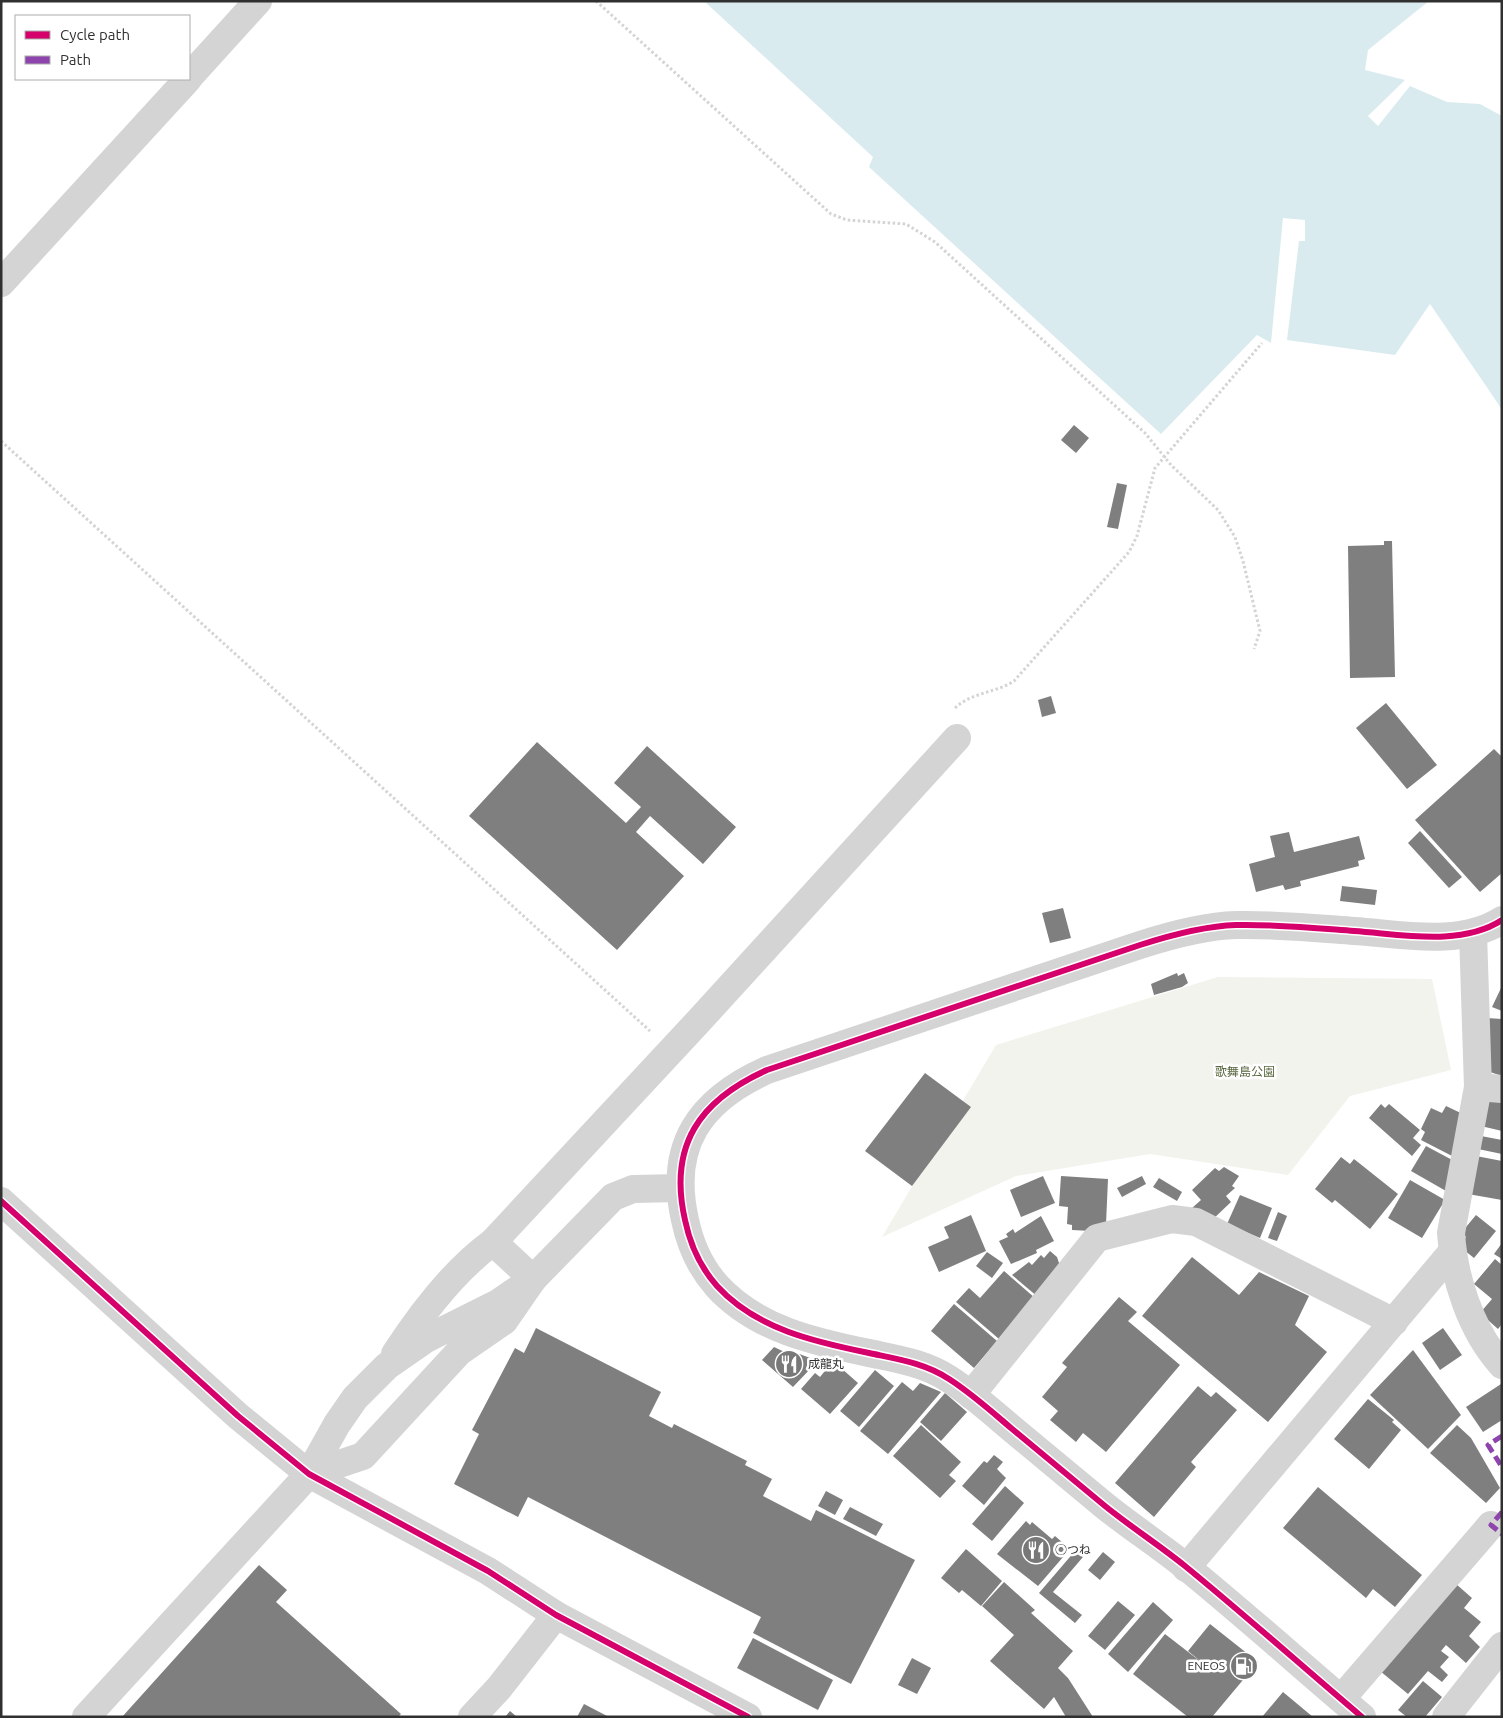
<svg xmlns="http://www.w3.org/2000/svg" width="1503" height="1718" viewBox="0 0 1503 1718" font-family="Ubuntu,'Noto Sans JP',sans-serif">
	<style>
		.green { fill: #f1f3ec }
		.water { fill: #daebef }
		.building { fill: #7f7f7f }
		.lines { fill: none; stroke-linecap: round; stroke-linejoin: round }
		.path { stroke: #d4d4d4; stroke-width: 3; stroke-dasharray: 2.5 2.5; stroke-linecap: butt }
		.minor { stroke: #d4d4d4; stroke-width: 28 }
		.quiet { stroke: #8e44ad; stroke-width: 5; stroke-dasharray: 10 5; stroke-linecap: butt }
		.cycleway-casing { stroke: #fff; stroke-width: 9 }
		.cycleway { stroke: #d6006c; stroke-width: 6 }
		.labels { text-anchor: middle; stroke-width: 5; stroke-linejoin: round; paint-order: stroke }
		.park-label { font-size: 12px; fill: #5a6840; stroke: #fff }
		.poi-label { font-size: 12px; fill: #303030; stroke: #fff; text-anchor: start }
	</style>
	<rect width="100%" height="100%" fill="#fff"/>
	<path class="green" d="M 1218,977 L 1432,979 L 1451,1070 L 1350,1096 L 1288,1175 L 1150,1154 L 1016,1176 L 882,1237 L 996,1045 Z"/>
	<path class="water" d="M 704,1 L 1429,1 L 1368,50 L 1365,70 L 1405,80 L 1368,116 L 1378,126 L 1410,86 L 1447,102 L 1480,104 L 1502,116 L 1502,412 L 1499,405 L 1430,304 L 1395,355 L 1287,340 L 1299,241 L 1305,241 L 1305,220 L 1283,218 L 1271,343 L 1257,335 L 1161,434 L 869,167 L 873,157 Z"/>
	<g class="building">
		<path d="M 1074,425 L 1089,438 L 1076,453 L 1061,440 Z"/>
		<path d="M 1117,483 L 1127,485 L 1118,529 L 1107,527 Z"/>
		<path d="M 1384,541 L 1392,541 L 1395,677 L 1350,678 L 1348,546 L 1384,545 Z"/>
		<path d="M 1051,696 L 1056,713 L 1042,717 L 1038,700 Z"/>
		<path d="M 1386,703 L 1437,765 L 1407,789 L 1356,728 Z"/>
		<path d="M 537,742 L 626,823 L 641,807 L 614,783 L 647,746 L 736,827 L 703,864 L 650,816 L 636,832 L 684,876 L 617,950 L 469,816 Z"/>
		<path d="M 1494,749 L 1502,757 L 1502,873 L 1480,892 L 1415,820 Z"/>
		<path d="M 1420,831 L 1462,877 L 1449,888 L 1408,843 Z"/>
		<path d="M 1289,832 L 1294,852 L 1359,836 L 1365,859 L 1358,861 L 1359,866 L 1300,881 L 1301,886 L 1285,890 L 1283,885 L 1256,892 L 1249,864 L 1275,857 L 1270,836 Z"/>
		<path d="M 1342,886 L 1377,890 L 1375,905 L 1340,901 Z"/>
		<path d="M 1063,908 L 1071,938 L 1050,943 L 1042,913 Z"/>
		<path d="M 1177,973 L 1178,976 L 1184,973 L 1188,983 L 1182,987 L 1154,995 L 1151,984 Z"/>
		<path d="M 1502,986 L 1502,1011 L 1492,1007 Z"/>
		<path d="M 1487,1018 L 1502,1019 L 1502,1076 L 1484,1070 Z"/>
		<path d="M 925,1073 L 971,1107 L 912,1186 L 865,1151 Z"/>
		<path d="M 1488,1098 L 1502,1101 L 1502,1131 L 1481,1126 Z"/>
		<path d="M 1381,1104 L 1385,1108 L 1389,1104 L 1420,1130 L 1413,1138 L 1421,1145 L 1412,1156 L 1369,1118 Z"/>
		<path d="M 1446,1106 L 1467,1116 L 1454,1157 L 1421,1140 L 1425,1132 L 1421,1129 L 1431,1108 L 1442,1113 Z"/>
		<path d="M 1481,1136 L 1502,1140 L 1502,1154 L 1478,1149 Z"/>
		<path d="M 1426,1146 L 1456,1162 L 1446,1191 L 1411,1171 Z"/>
		<path d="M 1476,1156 L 1502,1161 L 1502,1200 L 1468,1194 Z"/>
		<path d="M 1341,1157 L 1350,1164 L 1354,1159 L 1398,1194 L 1370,1229 L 1335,1200 L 1332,1203 L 1315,1189 Z"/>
		<path d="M 1224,1167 L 1239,1176 L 1232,1186 L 1235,1188 L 1226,1196 L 1231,1202 L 1210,1222 L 1192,1208 L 1201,1200 L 1192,1190 L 1215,1168 L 1219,1171 Z"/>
		<path d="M 1043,1176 L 1055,1203 L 1021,1217 L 1010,1190 Z"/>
		<path d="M 1061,1176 L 1108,1179 L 1106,1224 L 1091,1226 L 1091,1231 L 1072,1230 L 1072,1225 L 1067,1224 L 1068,1207 L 1059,1206 Z"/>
		<path d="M 1142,1176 L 1146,1184 L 1122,1197 L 1117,1188 Z"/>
		<path d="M 1159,1178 L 1182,1192 L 1177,1201 L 1153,1187 Z"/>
		<path d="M 1410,1180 L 1445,1200 L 1422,1238 L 1388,1218 Z"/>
		<path d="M 1240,1195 L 1272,1208 L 1260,1238 L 1227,1224 Z"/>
		<path d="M 1278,1212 L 1287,1216 L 1277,1241 L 1268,1238 Z"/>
		<path d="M 971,1215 L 986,1251 L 939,1272 L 928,1247 L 949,1238 L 944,1227 Z"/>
		<path d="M 1476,1215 L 1496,1231 L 1474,1258 L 1459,1246 L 1466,1237 L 1461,1233 Z"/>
		<path d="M 1041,1216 L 1054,1241 L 1036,1250 L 1037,1253 L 1011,1264 L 999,1241 L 1008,1237 L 1006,1234 L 1013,1229 L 1015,1233 Z"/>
		<path d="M 1502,1243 L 1502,1259 L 1494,1254 Z"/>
		<path d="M 1050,1251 L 1057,1257 L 1060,1266 L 1038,1297 L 1012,1275 L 1029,1262 L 1032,1265 L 1041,1255 L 1044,1258 Z"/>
		<path d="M 987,1252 L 1003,1263 L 992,1278 L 976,1266 Z"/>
		<path d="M 1192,1257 L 1239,1295 L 1259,1272 L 1309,1296 L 1295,1325 L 1327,1352 L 1268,1422 L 1142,1316 Z"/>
		<path d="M 1495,1259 L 1502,1265 L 1502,1324 L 1498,1329 L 1480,1313 L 1492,1299 L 1474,1284 Z"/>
		<path d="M 1004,1271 L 1035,1298 L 999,1339 L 956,1302 L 969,1288 L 980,1298 Z"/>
		<path d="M 1119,1297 L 1137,1312 L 1128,1321 L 1180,1365 L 1106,1452 L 1083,1433 L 1076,1442 L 1050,1420 L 1058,1411 L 1042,1397 L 1067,1367 L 1062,1363 Z"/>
		<path d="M 954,1304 L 997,1341 L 974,1368 L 931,1331 Z"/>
		<path d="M 536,1328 L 661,1392 L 649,1416 L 672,1428 L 674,1424 L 747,1461 L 745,1465 L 772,1479 L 763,1496 L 811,1521 L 816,1510 L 915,1560 L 851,1684 L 753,1633 L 761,1617 L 528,1497 L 518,1517 L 454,1484 L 479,1434 L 472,1430 L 515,1348 L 524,1353 Z"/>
		<path d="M 1443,1328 L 1462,1355 L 1440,1370 L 1422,1343 Z"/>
		<path d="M 774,1347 L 791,1355 L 794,1352 L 813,1359 L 809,1363 L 813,1366 L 793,1387 L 762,1360 Z"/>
		<path d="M 1413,1350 L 1461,1415 L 1428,1449 L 1370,1395 Z"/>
		<path d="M 833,1361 L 858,1383 L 830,1414 L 801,1389 L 815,1373 L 820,1377 Z"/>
		<path d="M 875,1370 L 894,1386 L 859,1427 L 840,1411 Z"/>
		<path d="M 902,1382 L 913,1391 L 920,1383 L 941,1392 L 888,1454 L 860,1431 Z"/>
		<path d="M 1501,1384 L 1502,1420 L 1483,1432 L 1466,1407 Z"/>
		<path d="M 1198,1386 L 1211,1397 L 1216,1392 L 1237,1410 L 1191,1462 L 1196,1467 L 1154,1517 L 1115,1483 Z"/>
		<path d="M 945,1393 L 967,1412 L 941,1441 L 920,1422 Z"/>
		<path d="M 1368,1399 L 1394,1420 L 1392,1422 L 1401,1430 L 1369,1469 L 1334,1439 Z"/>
		<path d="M 921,1425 L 961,1462 L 949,1475 L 956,1481 L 940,1498 L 893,1456 Z"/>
		<path d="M 1457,1425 L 1471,1438 L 1500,1488 L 1486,1503 L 1430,1453 Z"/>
		<path d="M 994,1455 L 1003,1462 L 997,1469 L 1006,1478 L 984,1505 L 962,1486 L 984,1461 L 987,1463 Z"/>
		<path d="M 1005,1486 L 1024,1503 L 992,1541 L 972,1524 Z"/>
		<path d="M 1318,1487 L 1422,1575 L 1395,1607 L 1373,1589 L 1366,1598 L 1283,1528 Z"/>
		<path d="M 826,1491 L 843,1500 L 835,1515 L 818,1506 Z"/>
		<path d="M 850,1507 L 883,1524 L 876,1536 L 843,1519 Z"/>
		<path d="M 1026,1521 L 1030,1525 L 1032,1522 L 1052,1539 L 1055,1536 L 1070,1549 L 1038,1586 L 997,1554 Z"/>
		<path d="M 966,1549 L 1002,1581 L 981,1606 L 962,1590 L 959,1593 L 941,1578 Z"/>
		<path d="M 1075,1551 L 1083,1557 L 1053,1592 L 1082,1615 L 1075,1623 L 1039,1593 Z"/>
		<path d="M 1103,1552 L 1115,1562 L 1100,1580 L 1088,1570 Z"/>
		<path d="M 259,1565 L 287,1590 L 276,1602 L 401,1714 L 398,1717 L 122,1717 Z"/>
		<path d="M 1004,1582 L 1035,1610 L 1031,1613 L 1073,1651 L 1058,1668 L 1068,1678 L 1093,1717 L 1066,1717 L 1054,1697 L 1044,1709 L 990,1661 L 1014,1635 L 982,1606 Z"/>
		<path d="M 1456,1584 L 1472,1598 L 1464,1608 L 1481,1622 L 1469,1636 L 1480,1647 L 1466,1663 L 1446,1645 L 1441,1651 L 1449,1657 L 1440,1667 L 1448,1675 L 1442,1682 L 1428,1671 L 1408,1694 L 1380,1671 Z"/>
		<path d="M 1118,1601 L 1135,1615 L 1105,1650 L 1088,1636 Z"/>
		<path d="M 1153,1602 L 1173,1620 L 1128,1672 L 1108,1654 Z"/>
		<path d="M 1210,1624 L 1258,1662 L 1212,1717 L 1188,1717 L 1133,1674 L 1165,1634 L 1205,1665 L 1188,1651 Z"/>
		<path d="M 753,1638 L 833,1680 L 818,1710 L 737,1668 Z"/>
		<path d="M 912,1658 L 931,1668 L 917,1694 L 898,1685 Z"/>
		<path d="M 1423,1681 L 1442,1697 L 1425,1717 L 1407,1717 L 1398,1710 Z"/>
		<path d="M 1283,1692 L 1313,1717 L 1262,1717 Z"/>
		<path d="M 584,1704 L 609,1717 L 577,1717 Z"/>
		<path d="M 510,1711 L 517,1717 L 505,1717 Z"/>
	</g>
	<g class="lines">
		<g class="path">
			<path d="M 596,1 L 831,214 L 847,220 L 906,224 L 935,242 L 1145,433 L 1171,465 L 1218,510 L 1235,537 L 1243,561 L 1260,631 L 1254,649"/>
			<path d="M 1,441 L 650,1031"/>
			<path d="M 955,708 C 972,692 996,693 1014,681 L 1129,552 L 1137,536 L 1155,468 L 1262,343"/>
		</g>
		<g class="minor">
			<path d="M 189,77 L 258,1"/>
			<path d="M 1,283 L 188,79"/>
			<path d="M 1473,933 L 1478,1087 L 1451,1233 C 1454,1279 1471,1331 1502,1365"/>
			<path d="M 1478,1087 L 1502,1089"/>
			<path d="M 1,1201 L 238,1416 L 309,1474 L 488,1571 L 556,1615 L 748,1717"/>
			<path d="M 533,1279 L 493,1242 L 696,1024 L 957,738"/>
			<path d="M 395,1354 C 421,1314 454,1270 493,1242"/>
			<path d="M 971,1395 L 1097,1238 L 1172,1219 L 1196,1222 L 1394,1322"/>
			<path d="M 309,1474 L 363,1456 L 459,1352 L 504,1321 L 533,1279 L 613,1197 L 633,1189 L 680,1188"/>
			<path d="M 1186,1568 L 1452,1252"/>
			<path d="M 1341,1699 L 1491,1525"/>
			<path d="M 86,1717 L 309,1474 L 337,1424 L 355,1398 L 387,1366 L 426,1339 L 498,1303 L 533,1279"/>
			<path d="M 472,1717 L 499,1688 L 556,1615"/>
			<path d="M 1362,1717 C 1303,1667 1245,1615 1185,1566 C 1159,1545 1131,1527 1105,1506 C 1074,1480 1042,1454 1011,1428 C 991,1411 971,1393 949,1379 C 925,1363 897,1359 869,1353 C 815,1342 756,1329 717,1286 C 701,1268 690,1244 685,1220 C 668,1145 700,1100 767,1070 L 1140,945 C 1171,935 1204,926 1236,925 C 1275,924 1315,928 1354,931 C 1401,934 1460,947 1502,920"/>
			<path d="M 1446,1717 L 1502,1646"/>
		</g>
		<g class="quiet">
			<path d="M 1502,1436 L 1488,1445 L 1502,1467"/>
			<path d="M 1502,1512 L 1491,1525 L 1502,1534"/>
		</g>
		<g class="cycleway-casing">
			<g id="cycleway">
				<path d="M 1,1201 L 238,1416 L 309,1474 L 488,1571 L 556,1615 L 748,1717"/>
				<path d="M 1362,1717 C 1303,1667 1245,1615 1185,1566 C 1159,1545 1131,1527 1105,1506 C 1074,1480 1042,1454 1011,1428 C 991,1411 971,1393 949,1379 C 925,1363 897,1359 869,1353 C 815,1342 756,1329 717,1286 C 701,1268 690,1244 685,1220 C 668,1145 700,1100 767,1070 L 1140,945 C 1171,935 1204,926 1236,925 C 1275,924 1315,928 1354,931 C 1401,934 1460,947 1502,920"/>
			</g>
		</g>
		<use href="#cycleway" class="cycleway"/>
	</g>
	<defs>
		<g id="restaurant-disc" transform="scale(1.4375)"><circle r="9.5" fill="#787878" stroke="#fff"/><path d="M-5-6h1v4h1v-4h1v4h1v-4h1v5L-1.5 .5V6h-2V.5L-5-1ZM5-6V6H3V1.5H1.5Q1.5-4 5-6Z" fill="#fff"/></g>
		<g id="fuel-disc" transform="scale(1.4375)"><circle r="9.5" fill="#787878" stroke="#fff"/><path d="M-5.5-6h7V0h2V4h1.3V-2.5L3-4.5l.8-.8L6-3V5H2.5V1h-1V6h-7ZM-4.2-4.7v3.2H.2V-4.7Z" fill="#fff"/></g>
	</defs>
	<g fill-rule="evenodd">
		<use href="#restaurant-disc" x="789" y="1364"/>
		<use href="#restaurant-disc" x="1036" y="1550"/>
		<use href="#fuel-disc" x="1244" y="1666"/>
	</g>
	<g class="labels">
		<g class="park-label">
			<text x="1245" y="1076">歌舞島公園</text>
		</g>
		<g class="poi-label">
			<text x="808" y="1368">成龍丸</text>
			<text x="1055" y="1554">○つね</text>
			<text x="1225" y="1670" text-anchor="end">ENEOS</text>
		</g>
	</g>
	<rect width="1503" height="1718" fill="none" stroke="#303030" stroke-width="5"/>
	<rect x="15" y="15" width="175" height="65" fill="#ffffff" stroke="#acacac"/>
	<rect x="25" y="31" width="25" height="8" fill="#d6006c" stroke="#acacac"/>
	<text x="60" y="40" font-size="15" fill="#303030">Cycle path</text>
	<rect x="25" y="56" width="25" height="8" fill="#8e44ad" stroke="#acacac"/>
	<text x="60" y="65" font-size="15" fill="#303030">Path</text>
</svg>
